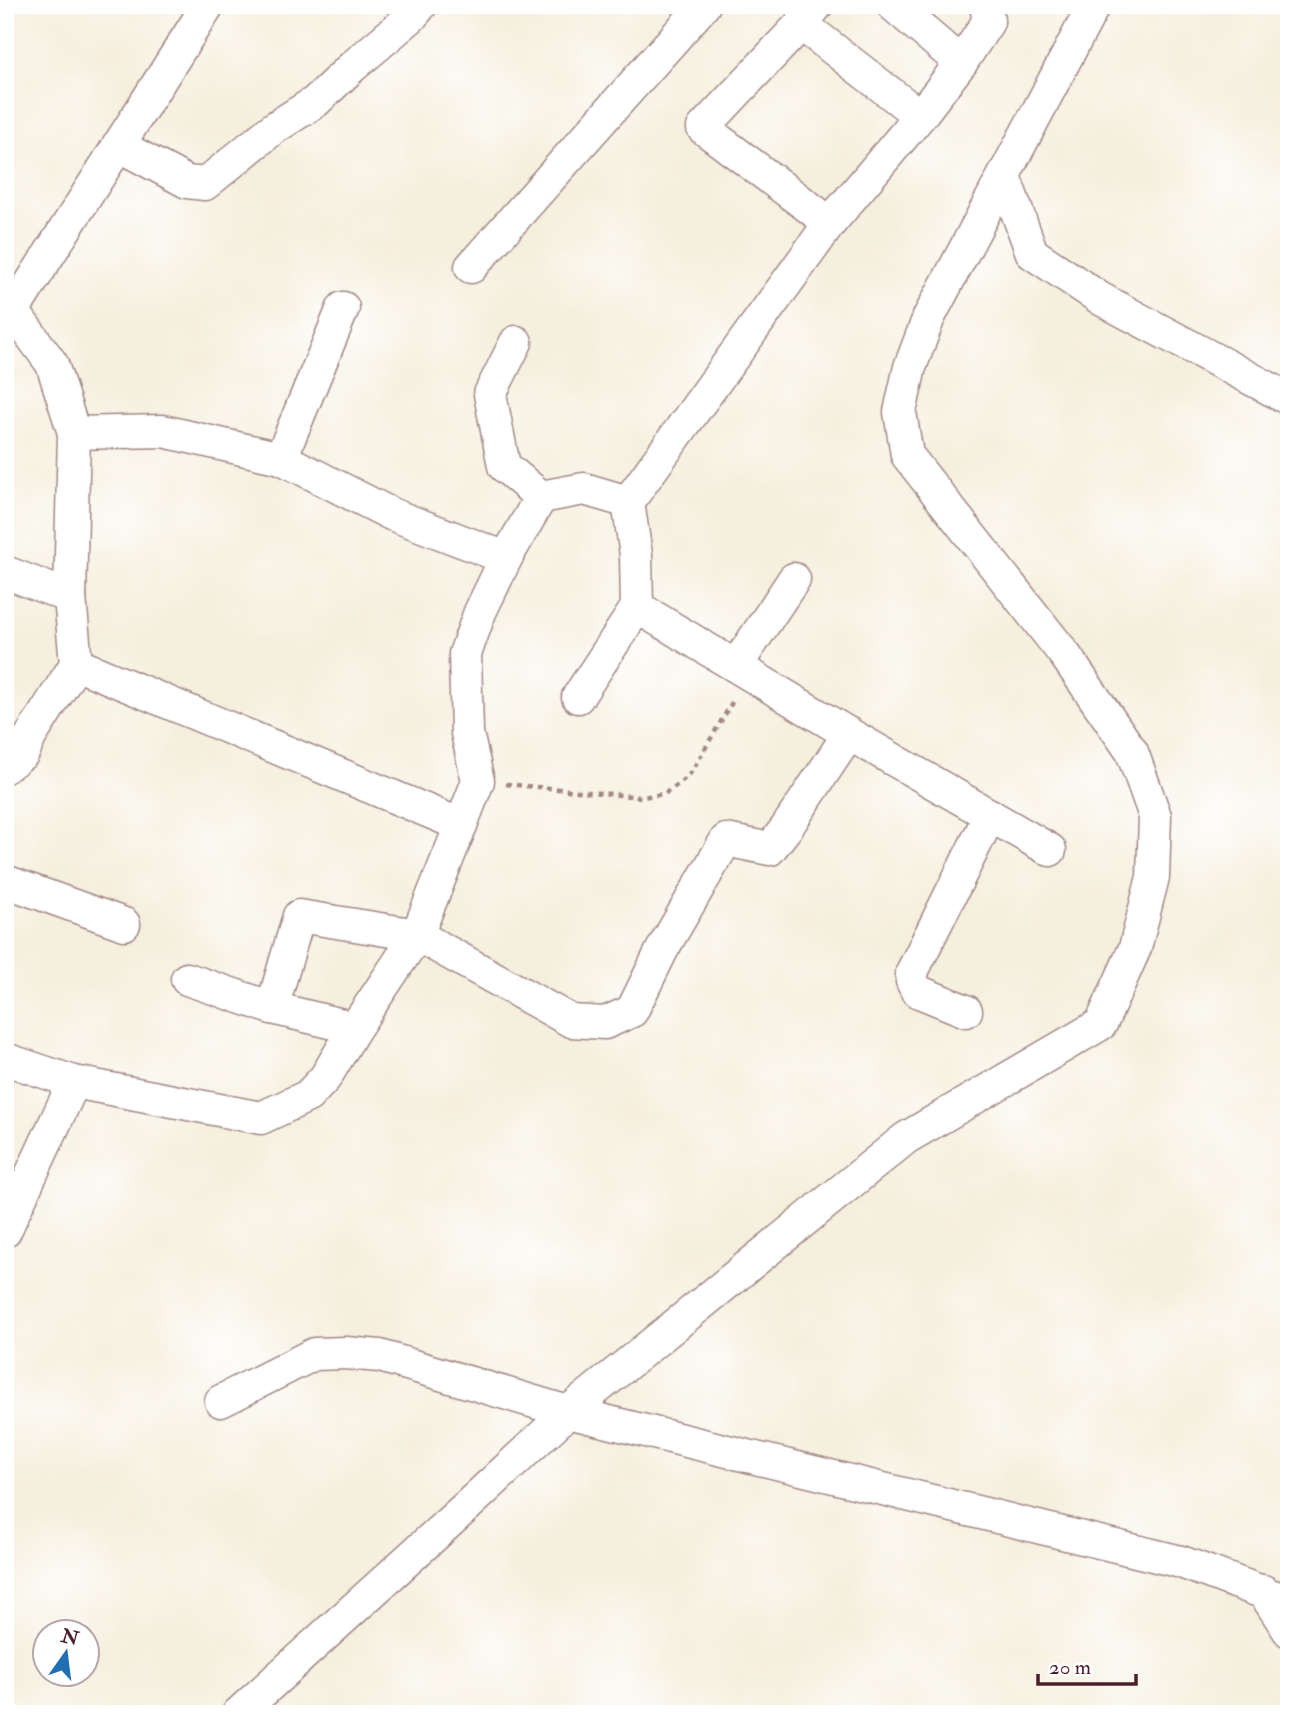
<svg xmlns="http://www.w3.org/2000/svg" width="1294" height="1719" viewBox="0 0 1294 1719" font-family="'IM FELL Double Pica',serif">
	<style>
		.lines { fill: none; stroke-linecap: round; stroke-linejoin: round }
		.minor-casing { stroke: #a08784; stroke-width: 35 }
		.path { stroke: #a08784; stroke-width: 4.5; stroke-dasharray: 5 5; stroke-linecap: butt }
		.minor { stroke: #fff; stroke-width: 32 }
	</style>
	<rect width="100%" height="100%" fill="#fff"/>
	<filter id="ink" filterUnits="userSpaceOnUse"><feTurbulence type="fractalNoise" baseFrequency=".0143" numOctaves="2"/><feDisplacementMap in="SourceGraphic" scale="14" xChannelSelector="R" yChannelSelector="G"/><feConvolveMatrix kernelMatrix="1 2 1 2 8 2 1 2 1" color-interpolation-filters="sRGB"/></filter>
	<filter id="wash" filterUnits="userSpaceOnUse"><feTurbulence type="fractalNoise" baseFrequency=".00686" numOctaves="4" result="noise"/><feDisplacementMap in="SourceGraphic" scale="28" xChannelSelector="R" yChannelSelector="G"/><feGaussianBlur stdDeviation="1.57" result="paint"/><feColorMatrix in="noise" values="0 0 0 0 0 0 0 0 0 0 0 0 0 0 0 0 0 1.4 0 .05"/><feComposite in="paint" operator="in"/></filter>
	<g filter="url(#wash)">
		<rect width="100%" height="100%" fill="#f5efdd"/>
	</g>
	<g filter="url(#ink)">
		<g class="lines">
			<g class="minor-casing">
				<g id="minor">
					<path d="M 817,5 L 801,24 L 703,128 L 830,223"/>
					<path d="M 893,5 L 961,63"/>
					<path d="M 801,24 L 920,116"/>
					<path d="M 118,145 L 187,182 L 205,184 L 274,128 L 315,102 L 352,67 L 411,17 L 421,5"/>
					<path d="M 1004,176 L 1032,253 L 1101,299 L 1289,399"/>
					<path d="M 471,267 L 704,5"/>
					<path d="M 5,307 L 13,311 L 52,364 L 74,433 L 70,597 L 76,664 L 30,737 L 23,753 L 5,767"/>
					<path d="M 13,311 L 208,5"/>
					<path d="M 516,342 L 490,394 L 504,466 L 541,497"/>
					<path d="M 74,433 L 163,431 L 281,458 L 391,514 L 506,558"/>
					<path d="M 281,458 L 343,308"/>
					<path d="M 5,572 L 70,597"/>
					<path d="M 637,607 L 849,734 L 1050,850"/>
					<path d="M 76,664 L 461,825"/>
					<path d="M 736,666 L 794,579"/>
					<path d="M 578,697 L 637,607 L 636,555 L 628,502"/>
					<path d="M 5,881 L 124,924"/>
					<path d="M 187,979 L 272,1008 L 299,916 L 417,935 L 571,1021 L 605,1023 L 632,1011 L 662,950 L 726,840 L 770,849 L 787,827 L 849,734"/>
					<path d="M 272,1008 L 355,1028"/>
					<path d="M 966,1011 L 917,991 L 912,981 L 912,972 L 990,815"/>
					<path d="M 5,1059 L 74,1082 L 261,1118 L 308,1096 L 325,1078 L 355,1028 L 417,935 L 461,825 L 478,781 L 467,733 L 465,654 L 480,612 L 506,558 L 541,497 L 584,489 L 628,502 L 830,223 L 920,116 L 961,63 L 988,22 L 987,8 L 985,5"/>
					<path d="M 5,1231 L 74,1082"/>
					<path d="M 221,1401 L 314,1354 L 346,1353 L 380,1356 L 568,1412 L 1181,1562 L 1289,1602"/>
					<path d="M 1263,1591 L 1289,1631"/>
					<path d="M 238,1714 L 467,1506 L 568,1412 L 906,1138 L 1101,1024 L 1135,948 L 1153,877 L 1155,816 L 1132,752 L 1065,655 L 907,455 L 900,412 L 910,367 L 929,317 L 1094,5"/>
				</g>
			</g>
			<path class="path" d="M 506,784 L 641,797 L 664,794 L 680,783 L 692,771 L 734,699"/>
			<use href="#minor" class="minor"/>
		</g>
	</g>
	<rect width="1294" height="1719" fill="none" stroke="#fff" stroke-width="28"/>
	<g transform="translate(66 1653) rotate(14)"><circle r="33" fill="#ffffff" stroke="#b7a5aa" stroke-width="2"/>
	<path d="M0-5L12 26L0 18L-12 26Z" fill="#1f6fb2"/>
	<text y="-10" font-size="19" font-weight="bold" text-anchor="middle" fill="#4a1f2b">N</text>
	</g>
	<path d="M1038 1674v10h98v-10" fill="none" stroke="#4a1f2b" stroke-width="3.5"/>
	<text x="1049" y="1674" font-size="21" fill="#4a1f2b" stroke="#ffffff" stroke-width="5" paint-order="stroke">20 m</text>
</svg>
